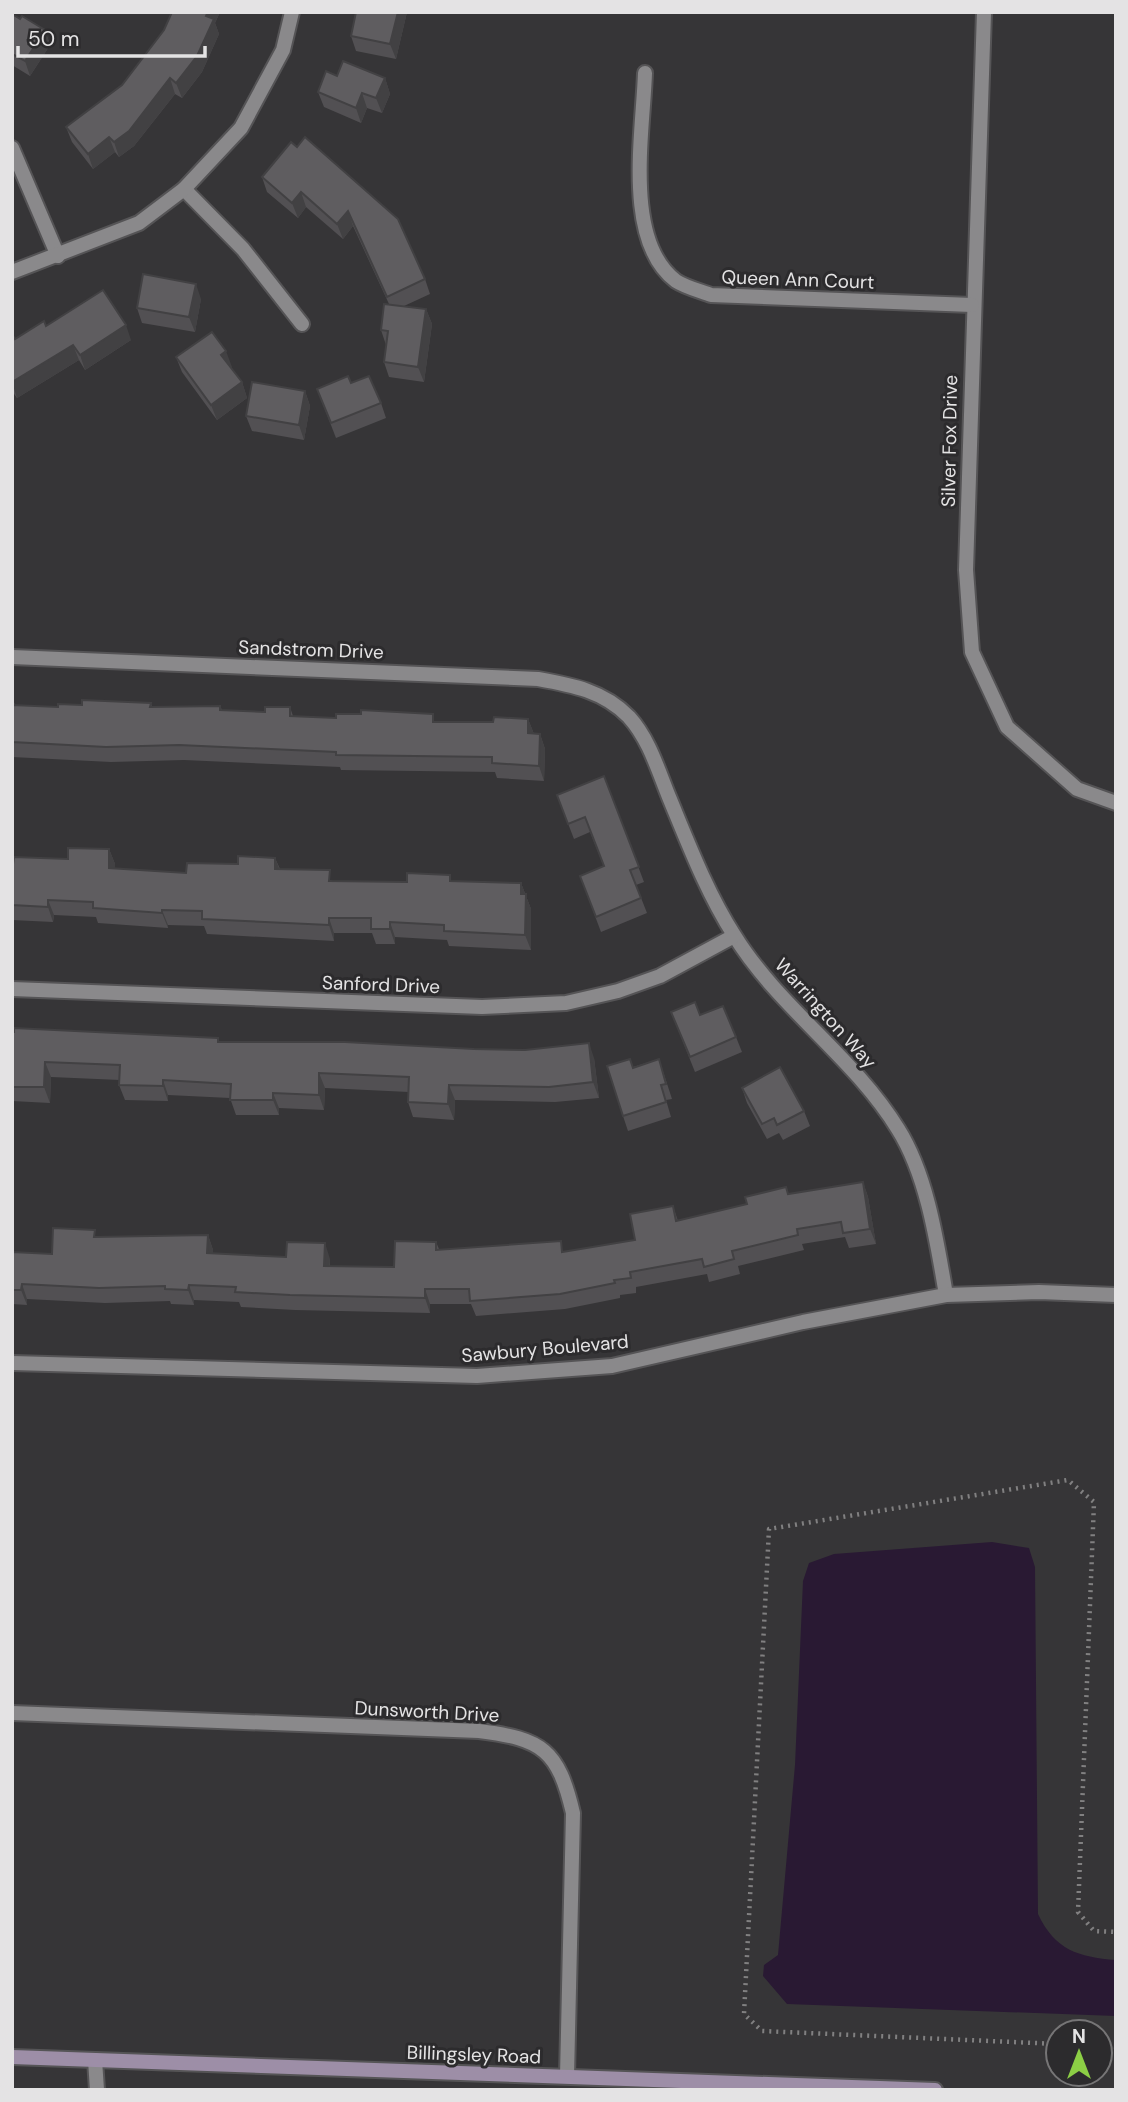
<svg xmlns="http://www.w3.org/2000/svg" width="1128" height="2102" viewBox="0 0 1128 2102" font-family="'DM Sans',sans-serif">
	<style>
		.water { fill: #291933 }
		.lines { fill: none; stroke-linecap: round; stroke-linejoin: round }
		.lane-casing { stroke: #555456; stroke-width: 18 }
		.street-casing { stroke: #555456; stroke-width: 18 }
		.secondary-casing { stroke: #555456; stroke-width: 18 }
		.path { stroke: #818081; stroke-width: 4.5; stroke-dasharray: 2 5; stroke-linecap: butt }
		.lane { stroke: #8a898b; stroke-width: 14 }
		.street { stroke: #8a898b; stroke-width: 14 }
		.secondary { stroke: #9d8ea7; stroke-width: 14 }
		.wall { fill: #525053 }
		.shaded-wall { fill: #424143 }
		.building { fill: #5f5d60; stroke: #424143; stroke-width: 2 }
		.labels { text-anchor: middle; stroke-width: 6; stroke-linejoin: round; paint-order: stroke }
		.street-label { font-size: 19px; fill: #e4e3e4; stroke: #2c2b2d }
	</style>
	<rect width="100%" height="100%" fill="#363537"/>
	<path class="water" d="M 992,1542 L 1029,1548 L 1035,1567 L 1038,1914 C 1055,1950 1078,1957 1116,1960 L 1116,2016 L 787,2004 L 763,1976 L 764,1965 L 778,1955 L 795,1765 L 803,1581 L 809,1563 L 834,1554 Z"/>
	<g class="lines">
		<g class="lane-casing">
			<path id="lane" d="M 95,2060 L 97,2090"/>
		</g>
		<g class="street-casing">
			<g id="street">
				<path d="M 984,12 L 966,570 L 972,652 L 1007,727 L 1077,789 L 1116,803"/>
				<path d="M 645,73 C 643,133 623,241 676,281 C 685,287 700,291 711,295 L 972,305"/>
				<path d="M 12,148 L 58,256"/>
				<path d="M 184,189 L 243,249 L 302,324"/>
				<path d="M 12,272 L 139,223 L 184,189 L 241,128 L 283,50 L 292,12"/>
				<path d="M 12,657 L 538,679 C 572,685 604,691 629,717 C 649,739 658,770 669,797 C 688,843 707,893 734,935 C 779,1008 853,1056 898,1129 C 927,1175 937,1242 946,1295"/>
				<path d="M 12,989 L 482,1007 L 566,1003 L 618,991 L 660,976 L 734,936"/>
				<path d="M 12,1363 L 477,1376 L 612,1366 L 803,1322 L 946,1295 L 1039,1292 L 1116,1295"/>
				<path d="M 12,1713 L 479,1731 C 543,1739 558,1750 573,1813 L 567,2076"/>
			</g>
		</g>
		<g class="secondary-casing">
			<path id="secondary" d="M 12,2057 L 935,2090"/>
		</g>
		<g class="path">
			<path d="M 1058,2044 L 762,2031 L 744,2014 L 769,1529 L 1068,1480 L 1094,1502 L 1078,1912 L 1094,1931 L 1116,1932"/>
			<path d="M 1100,2046 L 1116,2047"/>
		</g>
		<use href="#lane" class="lane"/>
		<use href="#street" class="street"/>
		<use href="#secondary" class="secondary"/>
	</g>
	<g class="wall">
		<path d="M 172,12 L 220,12 L 215,23 L 219,34 L 202,72 L 182,98 L 175,94 L 134,146 L 119,157 L 115,152 L 93,169 L 72,142 L 66,127 L 122,85 L 164,30 Z"/>
		<path d="M 407,12 L 396,59 L 356,51 L 351,36 Z"/>
		<path d="M 12,14 L 20,19 L 45,30 L 50,45 L 30,76 L 12,65 Z"/>
		<path d="M 337,76 L 385,78 L 390,94 L 382,113 L 367,108 L 361,123 L 324,107 L 318,92 Z"/>
		<path d="M 291,142 L 425,279 L 430,294 L 404,306 L 426,309 L 432,324 L 424,382 L 389,377 L 384,362 L 386,345 L 381,330 L 389,304 L 353,226 L 343,239 L 306,207 L 298,218 L 267,192 L 262,177 Z"/>
		<path d="M 201,299 L 195,332 L 142,323 L 137,308 Z"/>
		<path d="M 46,326 L 131,340 L 85,370 L 79,360 L 17,398 L 12,391 L 12,334 L 15,339 Z"/>
		<path d="M 176,357 L 232,367 L 230,368 L 242,382 L 247,398 L 217,420 L 182,372 Z"/>
		<path d="M 351,383 L 381,403 L 386,418 L 336,438 L 317,389 Z"/>
		<path d="M 305,391 L 310,406 L 304,440 L 252,431 L 246,416 Z"/>
		<path d="M 12,697 L 15,705 L 58,707 L 82,705 L 151,703 L 152,707 L 220,706 L 222,710 L 265,712 L 290,707 L 293,716 L 436,722 L 493,722 L 528,719 L 534,734 L 540,734 L 545,749 L 544,781 L 497,778 L 495,772 L 341,770 L 340,767 L 184,760 L 111,762 L 12,757 Z"/>
		<path d="M 604,776 L 644,882 L 636,885 L 647,913 L 601,932 L 580,876 L 604,867 L 590,832 L 574,839 L 557,795 Z"/>
		<path d="M 109,849 L 115,864 L 114,869 L 186,873 L 275,858 L 280,869 L 333,881 L 407,882 L 452,881 L 521,883 L 531,909 L 531,950 L 449,946 L 447,940 L 395,937 L 395,944 L 376,944 L 372,933 L 334,933 L 334,941 L 207,934 L 204,926 L 168,925 L 168,928 L 98,923 L 96,917 L 54,915 L 53,922 L 12,920 L 12,871 Z"/>
		<path d="M 671,1012 L 700,1015 L 736,1037 L 742,1052 L 695,1072 Z"/>
		<path d="M 12,1032 L 218,1038 L 219,1042 L 594,1058 L 599,1098 L 555,1102 L 455,1100 L 454,1120 L 413,1117 L 408,1102 L 409,1092 L 325,1088 L 324,1110 L 279,1108 L 279,1115 L 236,1115 L 230,1098 L 168,1095 L 168,1101 L 125,1100 L 119,1085 L 120,1080 L 51,1077 L 50,1103 L 12,1101 Z"/>
		<path d="M 630,1059 L 633,1067 L 659,1059 L 672,1099 L 666,1100 L 671,1117 L 628,1131 L 623,1116 Z"/>
		<path d="M 742,1088 L 804,1111 L 810,1126 L 783,1140 L 779,1133 L 767,1139 L 747,1103 Z"/>
		<path d="M 863,1182 L 868,1197 L 876,1244 L 849,1248 L 845,1237 L 802,1244 L 804,1250 L 738,1266 L 740,1274 L 709,1282 L 707,1274 L 636,1287 L 636,1293 L 620,1295 L 620,1298 L 565,1309 L 476,1316 L 471,1304 L 430,1304 L 430,1313 L 295,1310 L 241,1307 L 239,1302 L 194,1300 L 194,1305 L 171,1304 L 170,1301 L 105,1303 L 27,1299 L 27,1305 L 12,1304 L 12,1252 L 52,1254 L 97,1237 L 208,1235 L 213,1250 L 213,1253 L 330,1259 L 330,1266 L 394,1267 L 436,1242 L 439,1249 L 566,1252 L 635,1240 L 673,1206 L 678,1221 L 789,1194 Z"/>
	</g>
	<g class="shaded-wall">
		<path d="M 208,12 L 220,12 L 215,23 L 219,34 L 202,72 L 182,98 L 176,83 Z"/>
		<path d="M 398,12 L 407,12 L 396,59 L 390,44 Z"/>
		<path d="M 45,30 L 50,45 L 30,76 L 25,61 Z"/>
		<path d="M 170,78 L 175,94 L 134,146 L 119,157 L 114,142 Z"/>
		<path d="M 385,78 L 390,94 L 382,113 L 376,98 Z"/>
		<path d="M 362,93 L 367,108 L 361,123 L 356,108 Z"/>
		<path d="M 109,137 L 115,152 L 93,169 L 88,154 Z"/>
		<path d="M 301,192 L 306,207 L 298,218 L 292,203 Z"/>
		<path d="M 348,211 L 353,226 L 343,239 L 337,224 Z"/>
		<path d="M 196,284 L 201,299 L 195,332 L 189,317 Z"/>
		<path d="M 426,309 L 432,324 L 424,382 L 418,367 Z"/>
		<path d="M 126,325 L 131,340 L 85,370 L 80,355 Z"/>
		<path d="M 73,345 L 79,360 L 17,398 L 12,382 Z"/>
		<path d="M 226,351 L 232,367 L 227,370 L 221,355 Z"/>
		<path d="M 242,382 L 247,398 L 217,420 L 211,405 Z"/>
		<path d="M 305,391 L 310,406 L 304,440 L 299,425 Z"/>
		<path d="M 528,719 L 534,734 L 528,733 Z"/>
		<path d="M 540,734 L 545,749 L 544,781 L 539,766 Z"/>
		<path d="M 109,849 L 115,864 L 114,883 L 109,868 Z"/>
		<path d="M 275,858 L 281,873 L 275,869 Z"/>
		<path d="M 521,883 L 531,909 L 531,950 L 525,935 L 521,894 Z"/>
		<path d="M 48,900 L 54,915 L 53,922 L 48,907 Z"/>
		<path d="M 162,910 L 168,925 L 168,928 L 162,913 Z"/>
		<path d="M 329,918 L 334,933 L 334,941 L 329,925 Z"/>
		<path d="M 390,922 L 395,937 L 395,944 L 390,929 Z"/>
		<path d="M 589,1043 L 594,1058 L 599,1098 L 593,1082 Z"/>
		<path d="M 45,1062 L 51,1077 L 50,1103 L 44,1087 Z"/>
		<path d="M 319,1073 L 325,1088 L 324,1110 L 319,1095 Z"/>
		<path d="M 163,1080 L 168,1095 L 168,1101 L 163,1086 Z"/>
		<path d="M 449,1085 L 455,1100 L 454,1120 L 448,1104 Z"/>
		<path d="M 273,1093 L 279,1108 L 279,1115 L 273,1100 Z"/>
		<path d="M 863,1182 L 868,1197 L 876,1244 L 870,1229 Z"/>
		<path d="M 208,1235 L 213,1250 L 213,1268 L 207,1253 Z"/>
		<path d="M 325,1243 L 330,1259 L 329,1281 L 324,1266 Z"/>
		<path d="M 22,1284 L 27,1299 L 27,1305 L 21,1290 Z"/>
		<path d="M 189,1285 L 194,1300 L 194,1305 L 188,1290 Z"/>
		<path d="M 425,1289 L 430,1304 L 430,1313 L 425,1298 Z"/>
	</g>
	<g class="building">
		<path d="M 172,12 L 208,12 L 206,16 L 214,19 L 197,56 L 176,83 L 170,78 L 129,131 L 114,142 L 109,137 L 88,154 L 66,127 L 122,85 L 164,30 Z"/>
		<path d="M 356,12 L 398,12 L 390,44 L 351,36 Z"/>
		<path d="M 12,14 L 20,19 L 22,16 L 45,30 L 25,61 L 12,54 Z"/>
		<path d="M 343,61 L 385,78 L 376,98 L 362,93 L 356,108 L 318,92 L 326,71 L 337,76 Z"/>
		<path d="M 305,137 L 398,219 L 425,279 L 387,297 L 348,211 L 337,224 L 301,192 L 292,203 L 262,177 L 291,142 L 297,147 Z"/>
		<path d="M 143,274 L 196,284 L 189,317 L 137,308 Z"/>
		<path d="M 103,290 L 126,325 L 80,355 L 73,345 L 12,382 L 12,334 L 15,339 L 44,321 L 46,326 Z"/>
		<path d="M 384,304 L 426,309 L 418,367 L 384,362 L 388,331 L 381,330 Z"/>
		<path d="M 212,332 L 226,351 L 221,355 L 242,382 L 211,405 L 176,357 Z"/>
		<path d="M 348,376 L 351,383 L 369,376 L 381,403 L 331,423 L 317,389 Z"/>
		<path d="M 252,382 L 305,391 L 299,425 L 246,416 Z"/>
		<path d="M 82,700 L 151,703 L 150,707 L 220,706 L 220,710 L 265,712 L 265,707 L 290,707 L 290,716 L 336,718 L 336,714 L 361,714 L 361,710 L 433,714 L 433,722 L 493,722 L 494,717 L 528,719 L 528,733 L 540,734 L 539,766 L 492,763 L 492,757 L 336,755 L 336,752 L 179,745 L 106,747 L 12,742 L 12,705 L 58,707 L 58,704 L 82,705 Z"/>
		<path d="M 604,776 L 639,867 L 630,870 L 641,898 L 596,917 L 580,876 L 604,866 L 585,817 L 568,824 L 557,795 Z"/>
		<path d="M 68,848 L 109,849 L 109,868 L 186,873 L 187,863 L 238,864 L 238,856 L 275,858 L 275,869 L 330,870 L 329,881 L 407,882 L 407,873 L 450,875 L 450,881 L 521,883 L 521,894 L 526,894 L 525,935 L 444,931 L 444,925 L 390,922 L 390,929 L 371,929 L 371,918 L 329,918 L 329,925 L 202,919 L 202,911 L 162,910 L 162,913 L 93,908 L 93,902 L 48,900 L 48,907 L 12,905 L 12,871 L 14,857 L 68,859 Z"/>
		<path d="M 695,1002 L 700,1015 L 723,1006 L 736,1037 L 690,1057 L 671,1012 Z"/>
		<path d="M 14,1028 L 218,1038 L 218,1042 L 345,1042 L 474,1049 L 525,1050 L 589,1043 L 593,1082 L 549,1087 L 449,1085 L 448,1104 L 408,1102 L 409,1077 L 319,1073 L 319,1095 L 273,1093 L 273,1100 L 230,1100 L 231,1084 L 163,1080 L 163,1086 L 119,1085 L 120,1065 L 45,1062 L 44,1087 L 12,1087 L 12,1032 L 14,1032 Z"/>
		<path d="M 630,1059 L 633,1068 L 659,1059 L 666,1084 L 661,1085 L 666,1102 L 623,1116 L 607,1066 Z"/>
		<path d="M 780,1067 L 804,1111 L 777,1125 L 774,1118 L 762,1124 L 742,1088 Z"/>
		<path d="M 863,1182 L 870,1229 L 843,1233 L 841,1222 L 797,1229 L 798,1235 L 732,1251 L 734,1259 L 704,1267 L 702,1259 L 630,1272 L 631,1278 L 614,1280 L 615,1283 L 560,1294 L 470,1301 L 469,1289 L 425,1289 L 425,1298 L 290,1295 L 235,1292 L 236,1287 L 189,1285 L 188,1290 L 165,1289 L 165,1286 L 99,1288 L 22,1284 L 21,1290 L 12,1290 L 12,1252 L 52,1254 L 53,1228 L 95,1230 L 94,1237 L 208,1235 L 207,1253 L 286,1257 L 287,1242 L 325,1243 L 324,1266 L 394,1267 L 395,1241 L 436,1242 L 436,1250 L 561,1241 L 562,1252 L 635,1240 L 630,1214 L 673,1206 L 676,1221 L 747,1204 L 745,1197 L 786,1187 L 788,1194 Z"/>
	</g>
	<g class="labels">
		<g class="street-label">
			<text transform="translate(798 279) rotate(2)" y="7">Queen Ann Court</text>
			<text transform="translate(949 441) rotate(-89)" y="7">Silver Fox Drive</text>
			<text transform="translate(311 649) rotate(2)" y="7">Sandstrom Drive</text>
			<text transform="translate(381 984) rotate(2)" y="7">Sanford Drive</text>
			<text transform="translate(826 1013) rotate(48)" y="7">Warrington Way</text>
			<text transform="translate(545 1348) rotate(-5)" y="7">Sawbury Boulevard</text>
			<text transform="translate(427 1711) rotate(3)" y="7">Dunsworth Drive</text>
			<text transform="translate(474 2054) rotate(2)" y="7">Billingsley Road</text>
		</g>
	</g>
	<rect width="1128" height="2102" fill="none" stroke="#e4e3e4" stroke-width="28"/>
	<g transform="translate(1079 2053)"><circle r="33" fill="#2c2b2d" stroke="#767576" stroke-width="2"/>
	<path d="M0-5L12 26L0 18L-12 26Z" fill="#8cce45"/>
	<text y="-10" font-size="19" font-weight="bold" text-anchor="middle" fill="#e4e3e4">N</text>
	</g>
	<path d="M18 46v10h187v-10" fill="none" stroke="#e4e3e4" stroke-width="3.5"/>
	<text x="28" y="46" font-size="21" fill="#e4e3e4" stroke="#2c2b2d" stroke-width="5" paint-order="stroke">50 m</text>
</svg>
